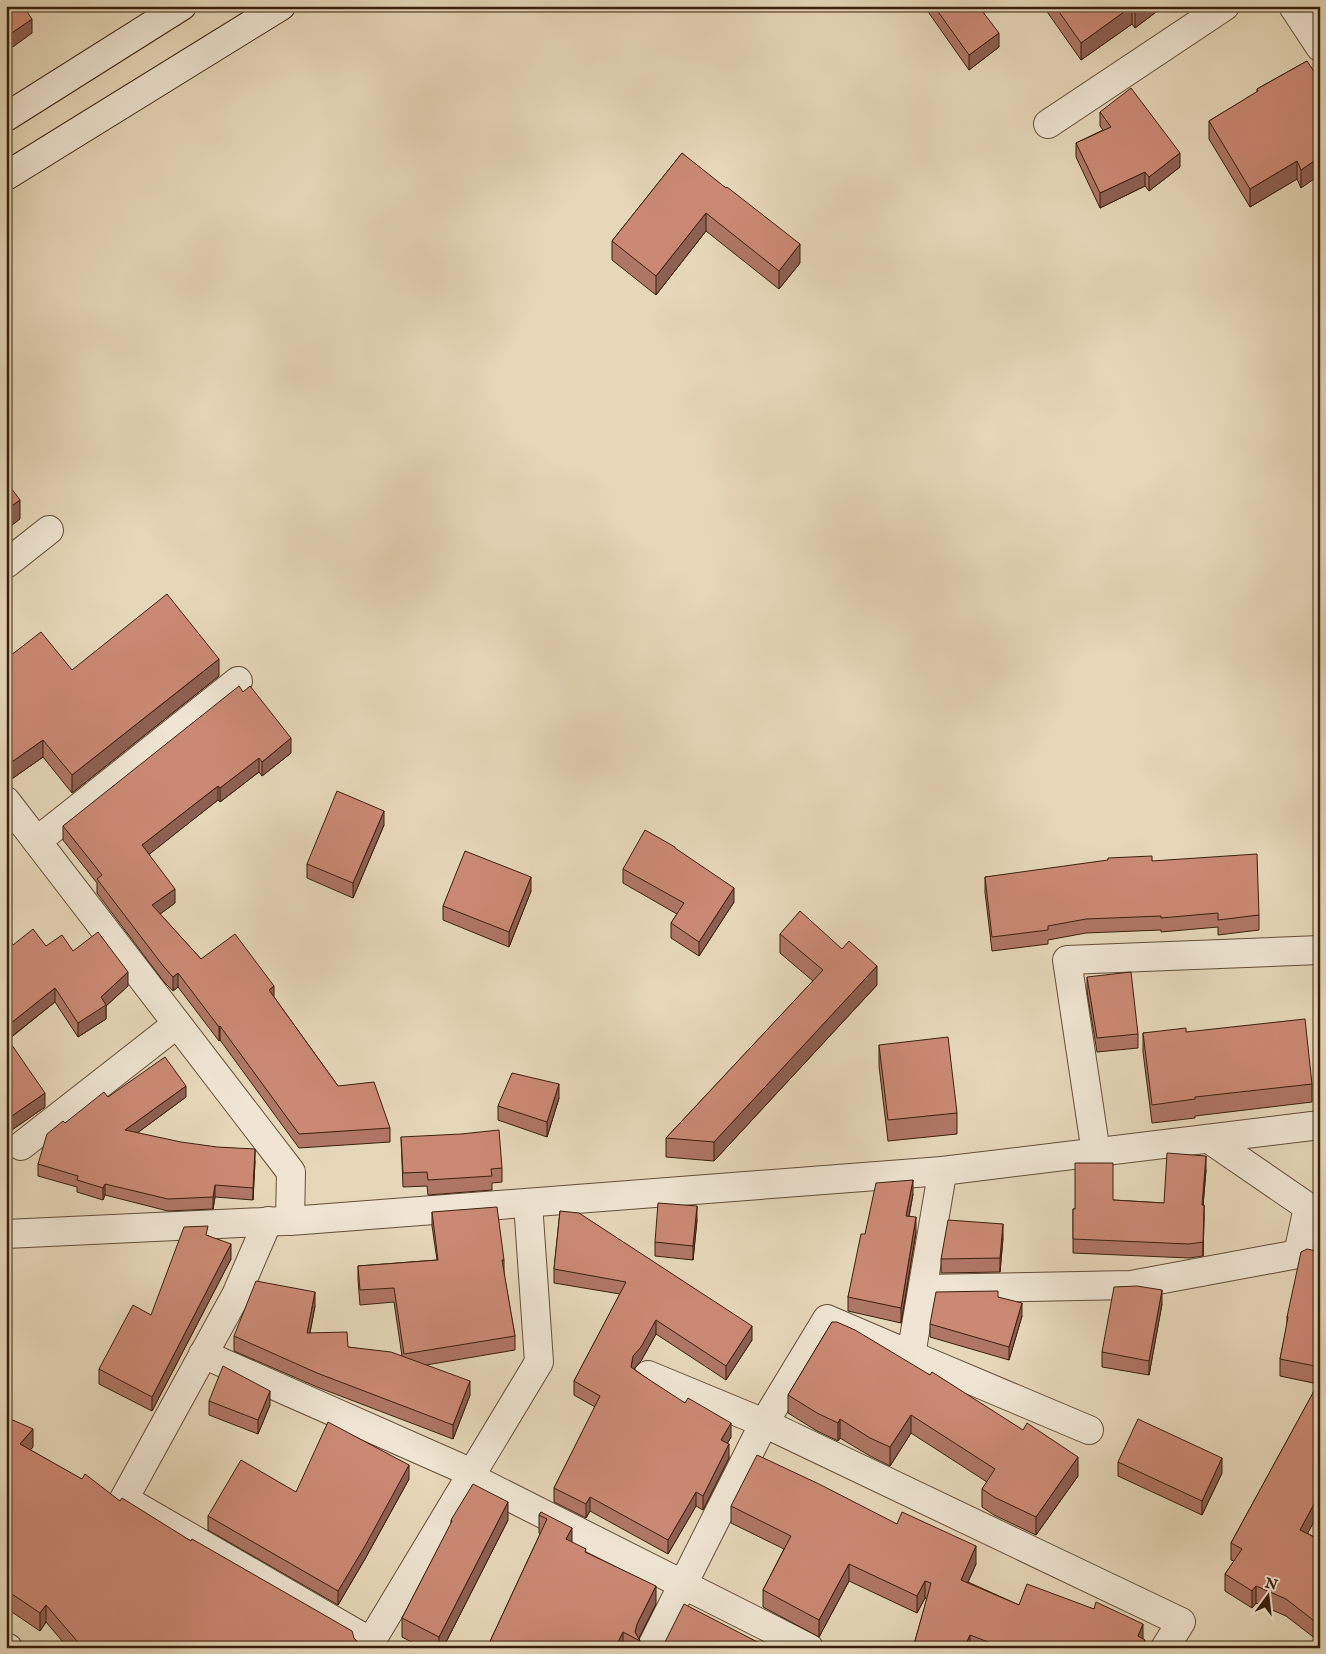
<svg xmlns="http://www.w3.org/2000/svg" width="1326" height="1654" viewBox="0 0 1326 1654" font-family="'IM FELL English',serif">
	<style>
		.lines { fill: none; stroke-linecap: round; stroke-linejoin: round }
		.minor-casing { stroke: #664e38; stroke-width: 30 }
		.tertiary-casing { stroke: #664e38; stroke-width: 30 }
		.secondary-casing { stroke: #3b200d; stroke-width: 30 }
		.minor { stroke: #efe5d2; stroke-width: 28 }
		.tertiary { stroke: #efe5d2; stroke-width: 28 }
		.secondary { stroke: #efe5d2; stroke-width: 28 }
		.wall { fill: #af7665; stroke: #3b200d }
		.shaded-wall { fill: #8e6052; stroke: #3b200d }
		.building { fill: #cb8975; stroke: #3b200d }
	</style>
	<rect width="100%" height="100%" fill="#e6d7b9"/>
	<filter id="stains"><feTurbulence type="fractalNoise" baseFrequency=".004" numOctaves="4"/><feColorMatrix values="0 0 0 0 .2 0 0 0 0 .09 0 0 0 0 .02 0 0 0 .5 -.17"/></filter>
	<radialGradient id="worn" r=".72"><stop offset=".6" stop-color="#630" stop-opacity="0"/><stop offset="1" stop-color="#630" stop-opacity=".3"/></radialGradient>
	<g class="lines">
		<g class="minor-casing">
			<g id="minor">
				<path d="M 1293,6 L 1320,47"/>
				<path d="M 1048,124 L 1225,6"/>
				<path d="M 6,564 L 49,530"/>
				<path d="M 6,801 L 291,1172 L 290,1221 L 942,1171 L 1320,1125"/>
				<path d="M 37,841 L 238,681"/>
				<path d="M 21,1146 L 177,1024"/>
				<path d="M 1096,1153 L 1067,960 L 1320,950"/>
				<path d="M 268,1221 L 236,1295 L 124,1499 L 371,1642 L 371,1646 L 374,1648"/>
				<path d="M 6,1234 L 284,1221"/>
				<path d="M 923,1289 L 1131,1285 L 1298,1254 L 1308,1207 L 1209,1139"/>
				<path d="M 203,1354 L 472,1473"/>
				<path d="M 911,1355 L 1089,1430"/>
				<path d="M 648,1375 L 764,1423 L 1181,1622 L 1165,1648"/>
				<path d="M 470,1477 L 809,1648"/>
				<path d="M 367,1648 L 539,1362 L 528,1203"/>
				<path d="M 651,1648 L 764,1423 L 827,1319 L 911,1355 L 942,1174 L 942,1171"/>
			</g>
		</g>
		<g class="tertiary-casing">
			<path id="tertiary" d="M 6,1647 L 8,1648"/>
		</g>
		<g class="secondary-casing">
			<g id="secondary">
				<path d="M 6,117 L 182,6"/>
				<path d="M 6,176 L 281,6"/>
			</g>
		</g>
		<use href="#minor" class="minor"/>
		<use href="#tertiary" class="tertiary"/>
		<use href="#secondary" class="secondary"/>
	</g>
	<g class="wall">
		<path d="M 924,6 L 983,6 L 983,11 L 999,47 L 969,70 Z"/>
		<path d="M 1043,6 L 1164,6 L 1135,28 L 1132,24 L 1081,60 Z"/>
		<path d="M 1307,61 L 1301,188 L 1297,179 L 1250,207 L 1209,139 L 1209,121 L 1257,92 L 1257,89 Z"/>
		<path d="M 1100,112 L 1180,167 L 1149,191 L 1145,186 L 1100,208 L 1076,157 L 1076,143 L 1103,130 L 1100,126 Z"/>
		<path d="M 682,153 L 800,263 L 779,289 L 706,231 L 656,295 L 612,260 L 612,241 Z"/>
		<path d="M 72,670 L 219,676 L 72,793 L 43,757 L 6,783 Z"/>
		<path d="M 243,692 L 291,753 L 262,776 L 259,772 L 220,802 L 218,800 L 149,854 L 175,903 L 160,914 L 201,959 L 274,997 L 338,1086 L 390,1128 L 390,1142 L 299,1148 L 220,1040 L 219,1041 L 178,987 L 173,991 L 164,982 L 97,893 L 97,883 L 63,840 L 63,826 Z"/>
		<path d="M 384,825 L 353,898 L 307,878 L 307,864 Z"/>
		<path d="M 675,849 L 734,902 L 699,956 L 671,938 L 671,923 L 677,914 L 623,883 L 623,869 Z"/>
		<path d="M 1152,861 L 1259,915 L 1259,930 L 1218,935 L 1218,927 L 1161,932 L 1161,930 L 1086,933 L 1048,940 L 1048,944 L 992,951 L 985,892 L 985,877 Z"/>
		<path d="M 531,891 L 509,947 L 443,920 L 443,906 Z"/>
		<path d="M 780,934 L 877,985 L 714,1161 L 666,1157 L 666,1138 L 813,981 L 780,953 Z"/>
		<path d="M 6,936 L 13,945 L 46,946 L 73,951 L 128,986 L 106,1006 L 106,1019 L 78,1037 L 55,1002 L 8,1040 L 45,1107 L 6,1134 Z"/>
		<path d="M 1087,977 L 1138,1034 L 1138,1048 L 1097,1052 L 1087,991 Z"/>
		<path d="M 1186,1032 L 1312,1084 L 1312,1102 L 1195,1116 L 1195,1118 L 1152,1123 L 1143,1052 L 1143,1033 Z"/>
		<path d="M 879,1045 L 957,1113 L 957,1134 L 888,1141 L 879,1066 Z"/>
		<path d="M 108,1097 L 186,1097 L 137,1133 L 255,1161 L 253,1200 L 215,1197 L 213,1209 L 168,1211 L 105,1195 L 103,1200 L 77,1192 L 77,1187 L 38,1176 L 38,1164 L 65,1123 Z"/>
		<path d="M 559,1098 L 547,1137 L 498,1120 L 498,1106 Z"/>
		<path d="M 401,1137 L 502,1168 L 502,1182 L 492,1183 L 492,1190 L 428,1195 L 427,1186 L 403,1187 Z"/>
		<path d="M 1206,1170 L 1203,1205 L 1204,1219 L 1203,1256 L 1189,1258 L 1073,1253 L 1073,1209 L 1113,1200 L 1164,1203 Z"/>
		<path d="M 913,1194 L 909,1217 L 916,1232 L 901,1323 L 848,1311 L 848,1297 L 865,1234 Z"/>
		<path d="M 560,1211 L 752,1340 L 726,1380 L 656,1334 L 641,1361 L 634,1369 L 642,1375 L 731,1437 L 727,1444 L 729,1458 L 703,1510 L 696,1506 L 668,1554 L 590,1511 L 586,1518 L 554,1502 L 554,1488 L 595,1407 L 574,1395 L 574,1381 L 620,1294 L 554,1283 L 554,1269 Z"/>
		<path d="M 432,1212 L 504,1260 L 504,1275 L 515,1336 L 515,1350 L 426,1365 L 470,1395 L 453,1439 L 317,1387 L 234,1351 L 234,1336 L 315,1306 L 310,1333 L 348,1347 L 402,1356 L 394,1302 L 360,1305 L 358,1280 L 358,1266 L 437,1260 L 432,1226 Z"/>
		<path d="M 697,1220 L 693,1260 L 655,1256 L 655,1242 Z"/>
		<path d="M 208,1235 L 231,1259 L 152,1411 L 99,1384 L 99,1369 L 151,1315 Z"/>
		<path d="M 1003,1238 L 1000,1272 L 941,1273 L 941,1259 Z"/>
		<path d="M 1320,1252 L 1320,1511 L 1307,1533 L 1320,1540 L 1320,1644 L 1316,1641 L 1316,1639 L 1286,1616 L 1256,1603 L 1252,1608 L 1225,1591 L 1225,1574 L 1234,1561 L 1231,1560 L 1231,1543 L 1318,1384 L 1280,1376 L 1280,1359 L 1287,1325 L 1287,1317 Z"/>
		<path d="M 998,1297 L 1022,1316 L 1009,1360 L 930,1337 L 930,1324 Z"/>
		<path d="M 1162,1304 L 1149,1375 L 1102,1367 L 1102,1352 Z"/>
		<path d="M 832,1322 L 1078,1476 L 1036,1535 L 994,1515 L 982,1507 L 982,1489 L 987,1482 L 911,1433 L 890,1466 L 870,1456 L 840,1438 L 838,1441 L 817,1431 L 788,1413 L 788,1395 Z"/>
		<path d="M 209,1401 L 270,1405 L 258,1434 L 209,1415 Z"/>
		<path d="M 6,1417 L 33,1447 L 30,1450 L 191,1541 L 354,1638 L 359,1644 L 366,1646 L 387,1648 L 68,1648 L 46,1622 L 40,1631 L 6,1608 Z"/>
		<path d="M 1118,1462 L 1222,1473 L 1202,1515 L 1118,1476 Z"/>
		<path d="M 409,1479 L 365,1559 L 338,1605 L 208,1530 L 208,1516 L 296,1492 Z"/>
		<path d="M 731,1506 L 897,1524 L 976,1564 L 968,1582 L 1019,1605 L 1143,1639 L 1145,1648 L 913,1648 L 927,1599 L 925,1598 L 917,1613 L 849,1581 L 819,1637 L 763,1607 L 763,1590 L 784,1549 L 731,1523 Z"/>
		<path d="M 541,1512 L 572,1542 L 656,1604 L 639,1638 L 640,1641 L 640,1648 L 487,1648 L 540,1534 L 539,1533 L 539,1515 Z"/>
		<path d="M 451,1520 L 508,1520 L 443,1648 L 423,1648 L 402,1637 L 402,1618 L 451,1524 Z"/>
	</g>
	<g class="shaded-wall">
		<path d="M 1132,6 L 1132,24 L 1081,60 L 1081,43 Z"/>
		<path d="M 1141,6 L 1164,6 L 1135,28 L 1135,11 Z"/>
		<path d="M 32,19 L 32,33 L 6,52 L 6,37 Z"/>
		<path d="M 999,33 L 999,47 L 969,70 L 969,55 Z"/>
		<path d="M 1180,153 L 1180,167 L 1149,191 L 1149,177 Z"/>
		<path d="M 1320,157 L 1320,175 L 1301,188 L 1301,170 Z"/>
		<path d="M 1297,161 L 1297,179 L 1250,207 L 1250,189 Z"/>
		<path d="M 1145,172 L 1145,186 L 1100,208 L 1100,193 Z"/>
		<path d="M 706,213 L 706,231 L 656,295 L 656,276 Z"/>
		<path d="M 800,244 L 800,263 L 779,289 L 779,271 Z"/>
		<path d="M 20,500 L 20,519 L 6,530 L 6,510 Z"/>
		<path d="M 219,659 L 219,676 L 72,793 L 72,775 Z"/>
		<path d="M 291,738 L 291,753 L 262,776 L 262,762 Z"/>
		<path d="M 43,740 L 43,757 L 6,783 L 6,766 Z"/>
		<path d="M 259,758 L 259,772 L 220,802 L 220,788 Z"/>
		<path d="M 218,786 L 218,800 L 142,860 L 142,845 Z"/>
		<path d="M 384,811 L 384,825 L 353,898 L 353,883 Z"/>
		<path d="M 8,851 L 8,865 L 6,867 L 6,853 Z"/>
		<path d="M 531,877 L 531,891 L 509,947 L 509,932 Z"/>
		<path d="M 6,880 L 7,880 L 6,895 Z"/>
		<path d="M 734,888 L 734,902 L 699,956 L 699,942 Z"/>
		<path d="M 175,889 L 175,903 L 152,920 L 152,905 Z"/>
		<path d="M 877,966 L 877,985 L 714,1161 L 714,1142 Z"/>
		<path d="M 128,972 L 128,986 L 106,1006 L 106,1019 L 78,1037 L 78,1023 L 101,997 Z"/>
		<path d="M 178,973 L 178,987 L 173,991 L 173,977 Z"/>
		<path d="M 274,986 L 274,1001 L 269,990 Z"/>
		<path d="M 55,988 L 55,1002 L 6,1041 L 6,1027 Z"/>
		<path d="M 220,1026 L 220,1040 L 219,1041 L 219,1027 Z"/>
		<path d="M 559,1084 L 559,1098 L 547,1137 L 547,1122 Z"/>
		<path d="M 186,1086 L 186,1097 L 125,1142 L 125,1130 Z"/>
		<path d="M 45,1093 L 45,1107 L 6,1134 L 6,1120 Z"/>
		<path d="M 255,1149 L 255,1161 L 253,1200 L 253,1188 Z"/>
		<path d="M 1206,1156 L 1206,1170 L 1202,1219 L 1202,1205 Z"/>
		<path d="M 913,1180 L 913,1194 L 906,1231 L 906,1216 Z"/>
		<path d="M 105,1184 L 105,1195 L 103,1200 L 103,1188 Z"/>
		<path d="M 215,1185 L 215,1197 L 213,1209 L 213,1197 Z"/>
		<path d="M 1204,1205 L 1204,1219 L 1203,1256 L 1203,1242 Z"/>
		<path d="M 697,1206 L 697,1220 L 693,1260 L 693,1246 Z"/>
		<path d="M 916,1217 L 916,1232 L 901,1323 L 901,1308 Z"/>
		<path d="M 1003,1224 L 1003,1238 L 1000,1272 L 1000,1258 Z"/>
		<path d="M 231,1244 L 231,1259 L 152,1411 L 152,1397 Z"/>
		<path d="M 1162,1290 L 1162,1304 L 1149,1375 L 1149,1361 Z"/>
		<path d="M 315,1292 L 315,1306 L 307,1347 L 307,1333 Z"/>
		<path d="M 1022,1303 L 1022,1316 L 1009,1360 L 1009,1347 Z"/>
		<path d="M 656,1320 L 656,1334 L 641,1361 L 633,1370 L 631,1367 L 633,1356 Z"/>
		<path d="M 752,1326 L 752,1340 L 726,1380 L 726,1366 Z"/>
		<path d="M 470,1381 L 470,1395 L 453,1439 L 453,1425 Z"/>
		<path d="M 270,1391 L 270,1405 L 258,1434 L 258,1420 Z"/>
		<path d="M 911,1415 L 911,1433 L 890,1466 L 890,1447 Z"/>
		<path d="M 840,1419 L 840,1438 L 838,1441 L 838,1423 Z"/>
		<path d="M 731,1423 L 731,1437 L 721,1454 L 721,1440 Z"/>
		<path d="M 33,1429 L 33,1447 L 20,1462 L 20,1444 Z"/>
		<path d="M 729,1444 L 729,1458 L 703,1510 L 703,1496 Z"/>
		<path d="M 1078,1457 L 1078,1476 L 1036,1535 L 1036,1517 Z"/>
		<path d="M 1222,1458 L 1222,1473 L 1202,1515 L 1202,1501 Z"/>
		<path d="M 409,1465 L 409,1479 L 365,1559 L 338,1605 L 338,1591 Z"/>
		<path d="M 696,1492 L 696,1506 L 668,1554 L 668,1540 Z"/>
		<path d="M 1320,1493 L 1320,1511 L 1300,1547 L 1300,1530 Z"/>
		<path d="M 590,1497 L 590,1511 L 586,1518 L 586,1504 Z"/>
		<path d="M 508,1502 L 508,1520 L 443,1648 L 439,1648 L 439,1637 Z"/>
		<path d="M 572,1528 L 572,1546 L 566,1539 Z"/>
		<path d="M 976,1546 L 976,1564 L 961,1597 L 961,1580 Z"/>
		<path d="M 849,1564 L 849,1581 L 819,1637 L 819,1620 Z"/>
		<path d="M 925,1581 L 925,1598 L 917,1613 L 917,1596 Z"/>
		<path d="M 656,1586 L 656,1604 L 638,1640 L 635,1632 L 637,1624 Z"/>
		<path d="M 1256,1586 L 1256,1603 L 1252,1608 L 1252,1591 Z"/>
		<path d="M 46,1605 L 46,1622 L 40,1631 L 40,1613 Z"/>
		<path d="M 1143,1624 L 1143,1641 L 1138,1636 Z"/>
		<path d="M 623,1632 L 623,1648 L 615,1648 Z"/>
		<path d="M 970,1635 L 970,1648 L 964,1648 Z"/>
	</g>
	<g class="building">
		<path d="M 6,6 L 23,6 L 32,19 L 6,37 Z"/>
		<path d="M 934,6 L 981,6 L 979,7 L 999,33 L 969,55 Z"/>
		<path d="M 1055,6 L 1132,6 L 1081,43 Z"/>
		<path d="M 1132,6 L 1141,6 L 1135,11 Z"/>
		<path d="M 1307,61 L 1320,80 L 1320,157 L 1301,170 L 1297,161 L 1250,189 L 1209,121 L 1258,91 L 1257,89 Z"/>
		<path d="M 1131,88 L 1180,153 L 1149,177 L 1145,172 L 1100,193 L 1076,143 L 1111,127 L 1100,112 Z"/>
		<path d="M 682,153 L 726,188 L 727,187 L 800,244 L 779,271 L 706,213 L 656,276 L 612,241 Z"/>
		<path d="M 6,481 L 20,500 L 6,510 Z"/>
		<path d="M 167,594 L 219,659 L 72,775 L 43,740 L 6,766 L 6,659 L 41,632 L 72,670 Z"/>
		<path d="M 239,686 L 243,692 L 250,686 L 291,738 L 262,762 L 259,758 L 220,788 L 218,786 L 142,845 L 175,889 L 152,905 L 201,959 L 235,934 L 274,986 L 269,990 L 338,1086 L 374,1082 L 390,1128 L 299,1134 L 220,1026 L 219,1027 L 178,973 L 173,977 L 164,967 L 97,879 L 102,875 L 63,826 Z"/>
		<path d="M 337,791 L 384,811 L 353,883 L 307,864 Z"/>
		<path d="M 645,830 L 675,847 L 675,848 L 734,888 L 699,942 L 671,923 L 684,903 L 623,869 Z"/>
		<path d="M 465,851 L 531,877 L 509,932 L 443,906 Z"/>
		<path d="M 1257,854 L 1259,915 L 1218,920 L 1218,913 L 1161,918 L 1161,916 L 1086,919 L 1048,926 L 1048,930 L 992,937 L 985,877 L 1108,860 L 1108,858 L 1152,856 L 1152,861 Z"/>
		<path d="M 800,911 L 842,949 L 849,941 L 877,966 L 714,1142 L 666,1138 L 823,970 L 780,934 Z"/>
		<path d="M 33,929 L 46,946 L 62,935 L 73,951 L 98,932 L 128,972 L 101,997 L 106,1005 L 78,1023 L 55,988 L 6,1027 L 6,936 L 13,945 Z"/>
		<path d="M 1131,972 L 1138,1034 L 1097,1038 L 1087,977 Z"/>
		<path d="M 1305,1019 L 1312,1084 L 1195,1097 L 1195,1099 L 1152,1105 L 1143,1033 L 1186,1028 L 1186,1032 Z"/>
		<path d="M 948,1037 L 957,1113 L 888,1120 L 879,1045 Z"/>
		<path d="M 7,1038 L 45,1093 L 6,1120 L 6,1039 Z"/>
		<path d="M 165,1057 L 186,1086 L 125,1130 L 181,1142 L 217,1147 L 255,1149 L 253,1188 L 215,1185 L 213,1197 L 168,1199 L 105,1184 L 103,1188 L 77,1180 L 78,1176 L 38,1164 L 47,1134 L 63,1121 L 65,1123 L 104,1092 L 108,1097 Z"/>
		<path d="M 512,1073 L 559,1084 L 547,1122 L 498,1106 Z"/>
		<path d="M 499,1130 L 502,1168 L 491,1169 L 492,1176 L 428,1180 L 427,1172 L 403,1173 L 401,1137 L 461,1134 Z"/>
		<path d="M 1167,1153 L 1206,1156 L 1202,1205 L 1204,1205 L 1203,1242 L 1189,1244 L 1073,1239 L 1073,1209 L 1075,1209 L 1075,1163 L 1113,1163 L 1113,1200 L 1164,1203 Z"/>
		<path d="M 913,1180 L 906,1216 L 916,1217 L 901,1308 L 848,1297 L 861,1234 L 865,1234 L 876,1183 Z"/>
		<path d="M 658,1203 L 697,1206 L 693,1246 L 655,1242 Z"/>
		<path d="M 497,1207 L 504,1260 L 502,1260 L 515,1336 L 404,1354 L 394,1288 L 360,1290 L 358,1266 L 438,1260 L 432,1212 Z"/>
		<path d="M 560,1211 L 579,1213 L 752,1326 L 726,1366 L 656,1320 L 641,1347 L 633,1356 L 631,1367 L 642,1375 L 685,1403 L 688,1398 L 731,1423 L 721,1440 L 729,1444 L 703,1496 L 696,1492 L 668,1540 L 590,1497 L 586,1504 L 554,1488 L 600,1396 L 574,1381 L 626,1282 L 554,1269 Z"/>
		<path d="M 948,1220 L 1003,1224 L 1000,1258 L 941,1259 Z"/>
		<path d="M 208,1226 L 206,1235 L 231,1244 L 152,1397 L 99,1369 L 133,1305 L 151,1315 L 184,1227 Z"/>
		<path d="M 1307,1249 L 1320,1252 L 1320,1367 L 1280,1359 L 1288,1317 L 1287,1317 L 1301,1252 Z"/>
		<path d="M 256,1281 L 315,1292 L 307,1333 L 347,1332 L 348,1347 L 391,1352 L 470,1381 L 453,1425 L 317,1373 L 234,1336 Z"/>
		<path d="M 1137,1286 L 1162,1290 L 1149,1361 L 1102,1352 L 1114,1287 Z"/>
		<path d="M 998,1291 L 998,1297 L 1022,1303 L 1009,1347 L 930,1324 L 936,1292 Z"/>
		<path d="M 832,1322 L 837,1322 L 855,1330 L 930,1375 L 932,1372 L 1023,1430 L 1027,1423 L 1078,1457 L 1036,1517 L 994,1497 L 982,1489 L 995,1469 L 911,1415 L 890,1447 L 870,1438 L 840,1419 L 838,1423 L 817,1413 L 788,1395 Z"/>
		<path d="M 223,1366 L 270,1391 L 258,1420 L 209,1401 Z"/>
		<path d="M 1320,1380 L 1320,1493 L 1300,1530 L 1320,1540 L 1320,1627 L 1316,1624 L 1317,1623 L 1286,1599 L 1256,1586 L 1252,1591 L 1225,1574 L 1242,1549 L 1231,1543 Z"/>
		<path d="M 6,1417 L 33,1429 L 20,1444 L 82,1479 L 85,1474 L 120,1501 L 122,1498 L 191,1541 L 192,1539 L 352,1631 L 354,1638 L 359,1644 L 366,1646 L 381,1644 L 387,1648 L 83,1648 L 46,1605 L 40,1613 L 6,1590 Z"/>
		<path d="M 1138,1419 L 1222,1458 L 1202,1501 L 1118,1462 Z"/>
		<path d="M 328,1422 L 409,1465 L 365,1546 L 338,1591 L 208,1516 L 241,1460 L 296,1492 Z"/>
		<path d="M 757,1455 L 819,1484 L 897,1524 L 902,1512 L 976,1546 L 961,1580 L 1019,1605 L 1027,1584 L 1094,1609 L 1096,1602 L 1143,1624 L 1138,1636 L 1145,1640 L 1143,1648 L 1004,1648 L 970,1635 L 964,1648 L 913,1648 L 931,1583 L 925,1581 L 917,1596 L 849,1564 L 819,1620 L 763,1590 L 791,1536 L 731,1506 Z"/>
		<path d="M 473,1484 L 508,1502 L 439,1637 L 402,1618 L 452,1521 L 451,1520 Z"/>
		<path d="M 541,1512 L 572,1528 L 566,1539 L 586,1549 L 585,1552 L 656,1586 L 637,1624 L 635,1632 L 640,1641 L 623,1632 L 615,1648 L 487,1648 L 547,1519 L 539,1515 Z"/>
		<path d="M 684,1604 L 769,1648 L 659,1648 L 665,1642 Z"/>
	</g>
	<rect width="1326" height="1654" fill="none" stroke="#e6d7b9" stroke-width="25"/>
	<rect x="8" y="8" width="1311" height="1639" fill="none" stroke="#3b200d" stroke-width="2.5"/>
	<rect x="12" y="12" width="1301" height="1629" fill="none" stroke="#3b200d"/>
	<g transform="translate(1268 1596) rotate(15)" stroke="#efe5d2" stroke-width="4" paint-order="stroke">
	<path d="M0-4L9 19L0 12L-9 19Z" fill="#3b200d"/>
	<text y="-8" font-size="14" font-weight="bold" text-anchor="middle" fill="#3b200d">N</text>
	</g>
	<rect width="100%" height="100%" filter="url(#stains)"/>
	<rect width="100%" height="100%" fill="url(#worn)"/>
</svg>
